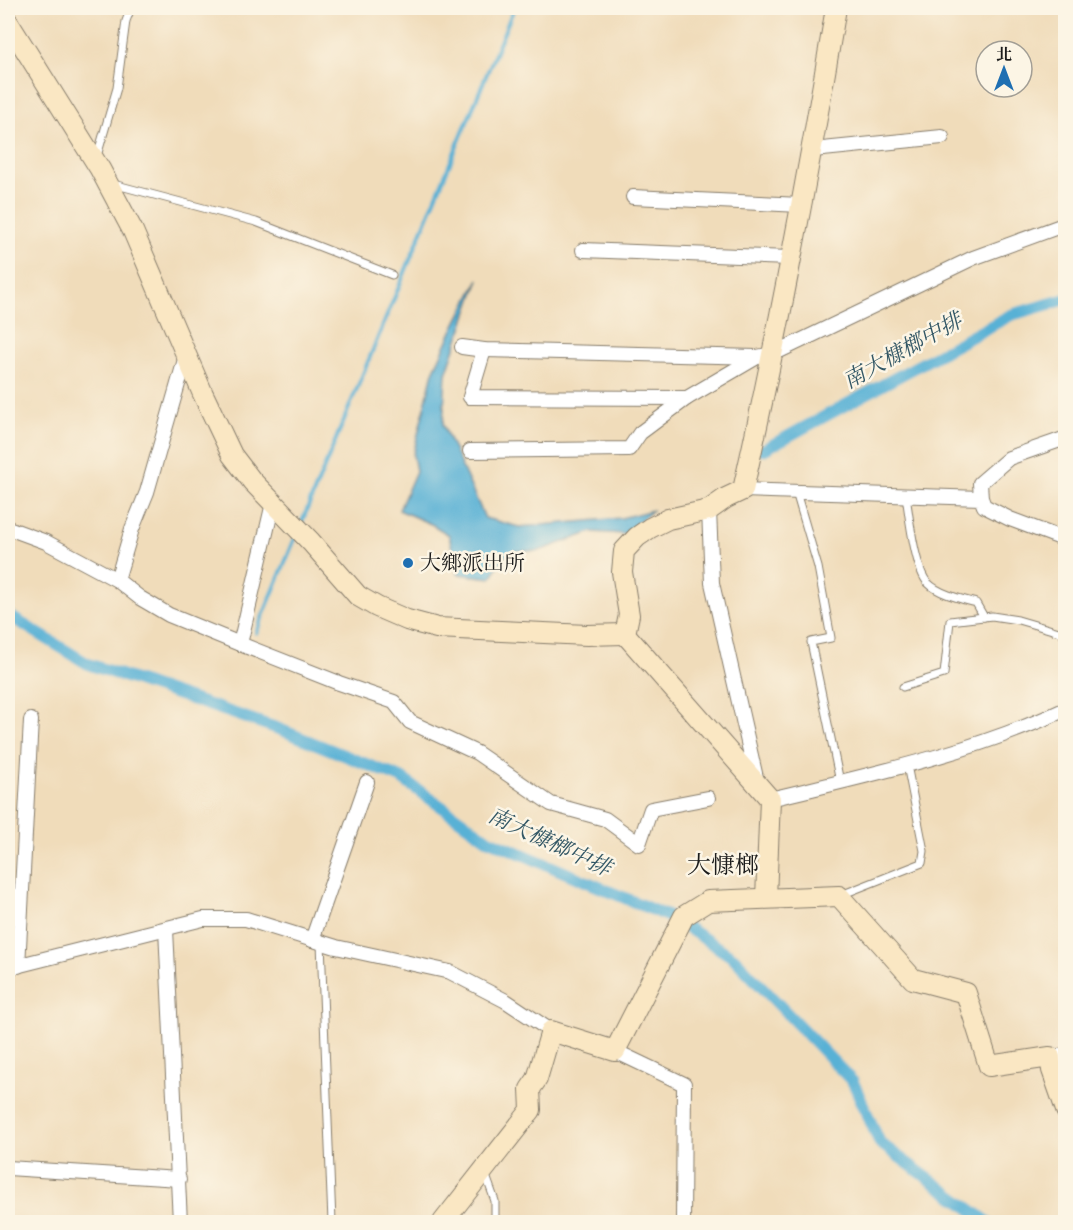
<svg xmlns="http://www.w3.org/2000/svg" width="1073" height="1230" viewBox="0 0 1073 1230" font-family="'IM FELL Great Primer','Noto Serif TC',serif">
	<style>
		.water { fill: #58b1d5; stroke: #3a6678; stroke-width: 1.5 }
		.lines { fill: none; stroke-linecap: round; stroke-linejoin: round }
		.stream { stroke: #58b1d5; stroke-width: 4 }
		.canal { stroke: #58b1d5; stroke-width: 12 }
		.lane-casing { stroke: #867c6b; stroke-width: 9 }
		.street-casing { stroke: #867c6b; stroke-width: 16 }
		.secondary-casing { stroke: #867c6b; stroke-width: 22 }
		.lane { stroke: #fff; stroke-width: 7 }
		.street { stroke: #fff; stroke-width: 14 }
		.secondary { stroke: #fae7c3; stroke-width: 20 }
		.poi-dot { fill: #1f6fb2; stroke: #fcf5e5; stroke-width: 2 }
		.labels { text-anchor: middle; stroke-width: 5; stroke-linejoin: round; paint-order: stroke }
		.poi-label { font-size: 21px; fill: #1c1c1c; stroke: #fcf5e5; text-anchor: start }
		.water-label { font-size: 22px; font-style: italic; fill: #345866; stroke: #fcf5e5 }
		.quarter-label { font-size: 24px; fill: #1c1c1c; stroke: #fcf5e5 }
	</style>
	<rect width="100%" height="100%" fill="#fcf5e5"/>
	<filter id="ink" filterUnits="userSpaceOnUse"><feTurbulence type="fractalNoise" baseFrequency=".0167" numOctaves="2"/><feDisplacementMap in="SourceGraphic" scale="12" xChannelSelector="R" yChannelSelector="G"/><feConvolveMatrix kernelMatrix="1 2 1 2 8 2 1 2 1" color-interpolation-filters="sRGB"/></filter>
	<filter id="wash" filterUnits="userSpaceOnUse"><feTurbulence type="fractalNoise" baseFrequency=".008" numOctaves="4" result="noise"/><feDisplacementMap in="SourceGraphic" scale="24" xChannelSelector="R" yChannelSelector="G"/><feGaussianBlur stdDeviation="1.35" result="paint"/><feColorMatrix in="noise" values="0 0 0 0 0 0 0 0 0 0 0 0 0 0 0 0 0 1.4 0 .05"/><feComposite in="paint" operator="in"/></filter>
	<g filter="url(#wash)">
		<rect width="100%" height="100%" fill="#f0dcba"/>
		<path class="water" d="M 479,279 L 446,374 L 443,425 L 485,518 L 519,527 L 621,518 L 653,510 L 624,534 L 592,532 L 539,551 L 513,551 L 503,558 L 491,578 L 458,574 L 449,535 L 433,525 L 399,510 L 416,471 L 413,455 L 433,372 L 454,327 Z"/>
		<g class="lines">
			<g class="stream">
				<path d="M 301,524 L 514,8"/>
				<path d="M 256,633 L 296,536"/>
			</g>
			<g class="canal">
				<path d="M 763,450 L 1011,315 L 1066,299"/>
				<path d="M 8,615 L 88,664 L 279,729 L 401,778 L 487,839 L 674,919 L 734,958 L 853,1082 L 880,1143 L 988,1222"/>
			</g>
		</g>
	</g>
	<g filter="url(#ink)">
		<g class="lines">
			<g class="lane-casing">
				<g id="lane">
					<path d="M 97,156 L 117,88 L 126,21 L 131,8"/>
					<path d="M 113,184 L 256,222 L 392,275"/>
					<path d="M 796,492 L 818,567 L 831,638 L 811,642 L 840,782"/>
					<path d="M 906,496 C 909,515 915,570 928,583 C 939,594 961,599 976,603 L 984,617"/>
					<path d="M 903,687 L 944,674 L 950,621 L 992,616 L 1018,620 L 1066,634"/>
					<path d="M 841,895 L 922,863 L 924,851 L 907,765"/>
					<path d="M 321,943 L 332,1222"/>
					<path d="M 485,1173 L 495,1201 L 495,1222"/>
				</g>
			</g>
			<g class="street-casing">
				<g id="street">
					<path d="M 813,150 L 942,137"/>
					<path d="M 633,197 L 800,205"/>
					<path d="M 583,250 L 790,258"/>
					<path d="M 462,347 L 484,350 L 757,357"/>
					<path d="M 484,350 L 470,397 L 687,398"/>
					<path d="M 470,451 L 629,449 L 640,433 L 687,398 L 757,357 L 773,354 L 973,258 L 1066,224"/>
					<path d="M 743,490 L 981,498 L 984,506 L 1010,519 L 1066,540"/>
					<path d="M 981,498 L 980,483 L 1009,458 L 1066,438"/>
					<path d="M 273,503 L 240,644 L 339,683 L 394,702 L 410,722 L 477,753 L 551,804 L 605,819 L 639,844 L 651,809 L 708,798"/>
					<path d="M 709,510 L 712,583 L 757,782"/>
					<path d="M 8,528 L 46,542 L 117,580 L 140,598 L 169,615 L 240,644"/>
					<path d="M 117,580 L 132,529 L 147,492 L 186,356"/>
					<path d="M 770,799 C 869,775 972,753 1066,709"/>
					<path d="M 166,929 L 180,1222"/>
					<path d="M 312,940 L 367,782"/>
					<path d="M 18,966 L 31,720"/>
					<path d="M 8,968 L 203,919 L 246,919 L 336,947 L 450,972 L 506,1001 L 551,1031"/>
					<path d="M 615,1051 L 684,1084 L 683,1222"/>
					<path d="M 1050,1057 L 1066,1055"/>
					<path d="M 8,1168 L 179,1179"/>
				</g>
			</g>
			<g class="secondary-casing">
				<g id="secondary">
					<path d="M 8,22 L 100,169 L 133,231 L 203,394 L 232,455 L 252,481 L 311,542 L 358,596 L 377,607 L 407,620 L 437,628 L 587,635 L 625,634"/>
					<path d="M 625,634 L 629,615 L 622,572 L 624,551 L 637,537 L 650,528 L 668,519 L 709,510 L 726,498 L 743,490 C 779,330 809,169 836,8"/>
					<path d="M 625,634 L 770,799 L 766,898"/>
					<path d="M 443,1222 L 531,1110 L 530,1089 L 537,1079 L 551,1031 L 615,1051 L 684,916 L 708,901 L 839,896 L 913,979 L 966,993 L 989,1066 L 1050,1057 L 1052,1070 L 1066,1110"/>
				</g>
			</g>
			<use href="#lane" class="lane"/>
			<use href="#street" class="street"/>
			<use href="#secondary" class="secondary"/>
		</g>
	</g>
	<circle class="poi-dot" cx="408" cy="563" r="6"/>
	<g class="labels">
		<g class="poi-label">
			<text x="420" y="570">大鄉派出所</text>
		</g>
		<g class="water-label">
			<text transform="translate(902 350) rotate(-29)" y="8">南大槺榔中排</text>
			<text transform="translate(550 841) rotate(25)" y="8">南大槺榔中排</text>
		</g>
		<g class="quarter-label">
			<text x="723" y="873">大慷榔</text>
		</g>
	</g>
	<rect width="1073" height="1230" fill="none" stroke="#fcf5e5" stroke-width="30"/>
	<g transform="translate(1004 69)"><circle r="28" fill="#fcf5e5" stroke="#a29e95" stroke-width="1.5"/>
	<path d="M0-4.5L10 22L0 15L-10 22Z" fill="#1f6fb2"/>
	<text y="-9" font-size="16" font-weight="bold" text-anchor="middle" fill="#1c1c1c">北</text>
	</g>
</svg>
